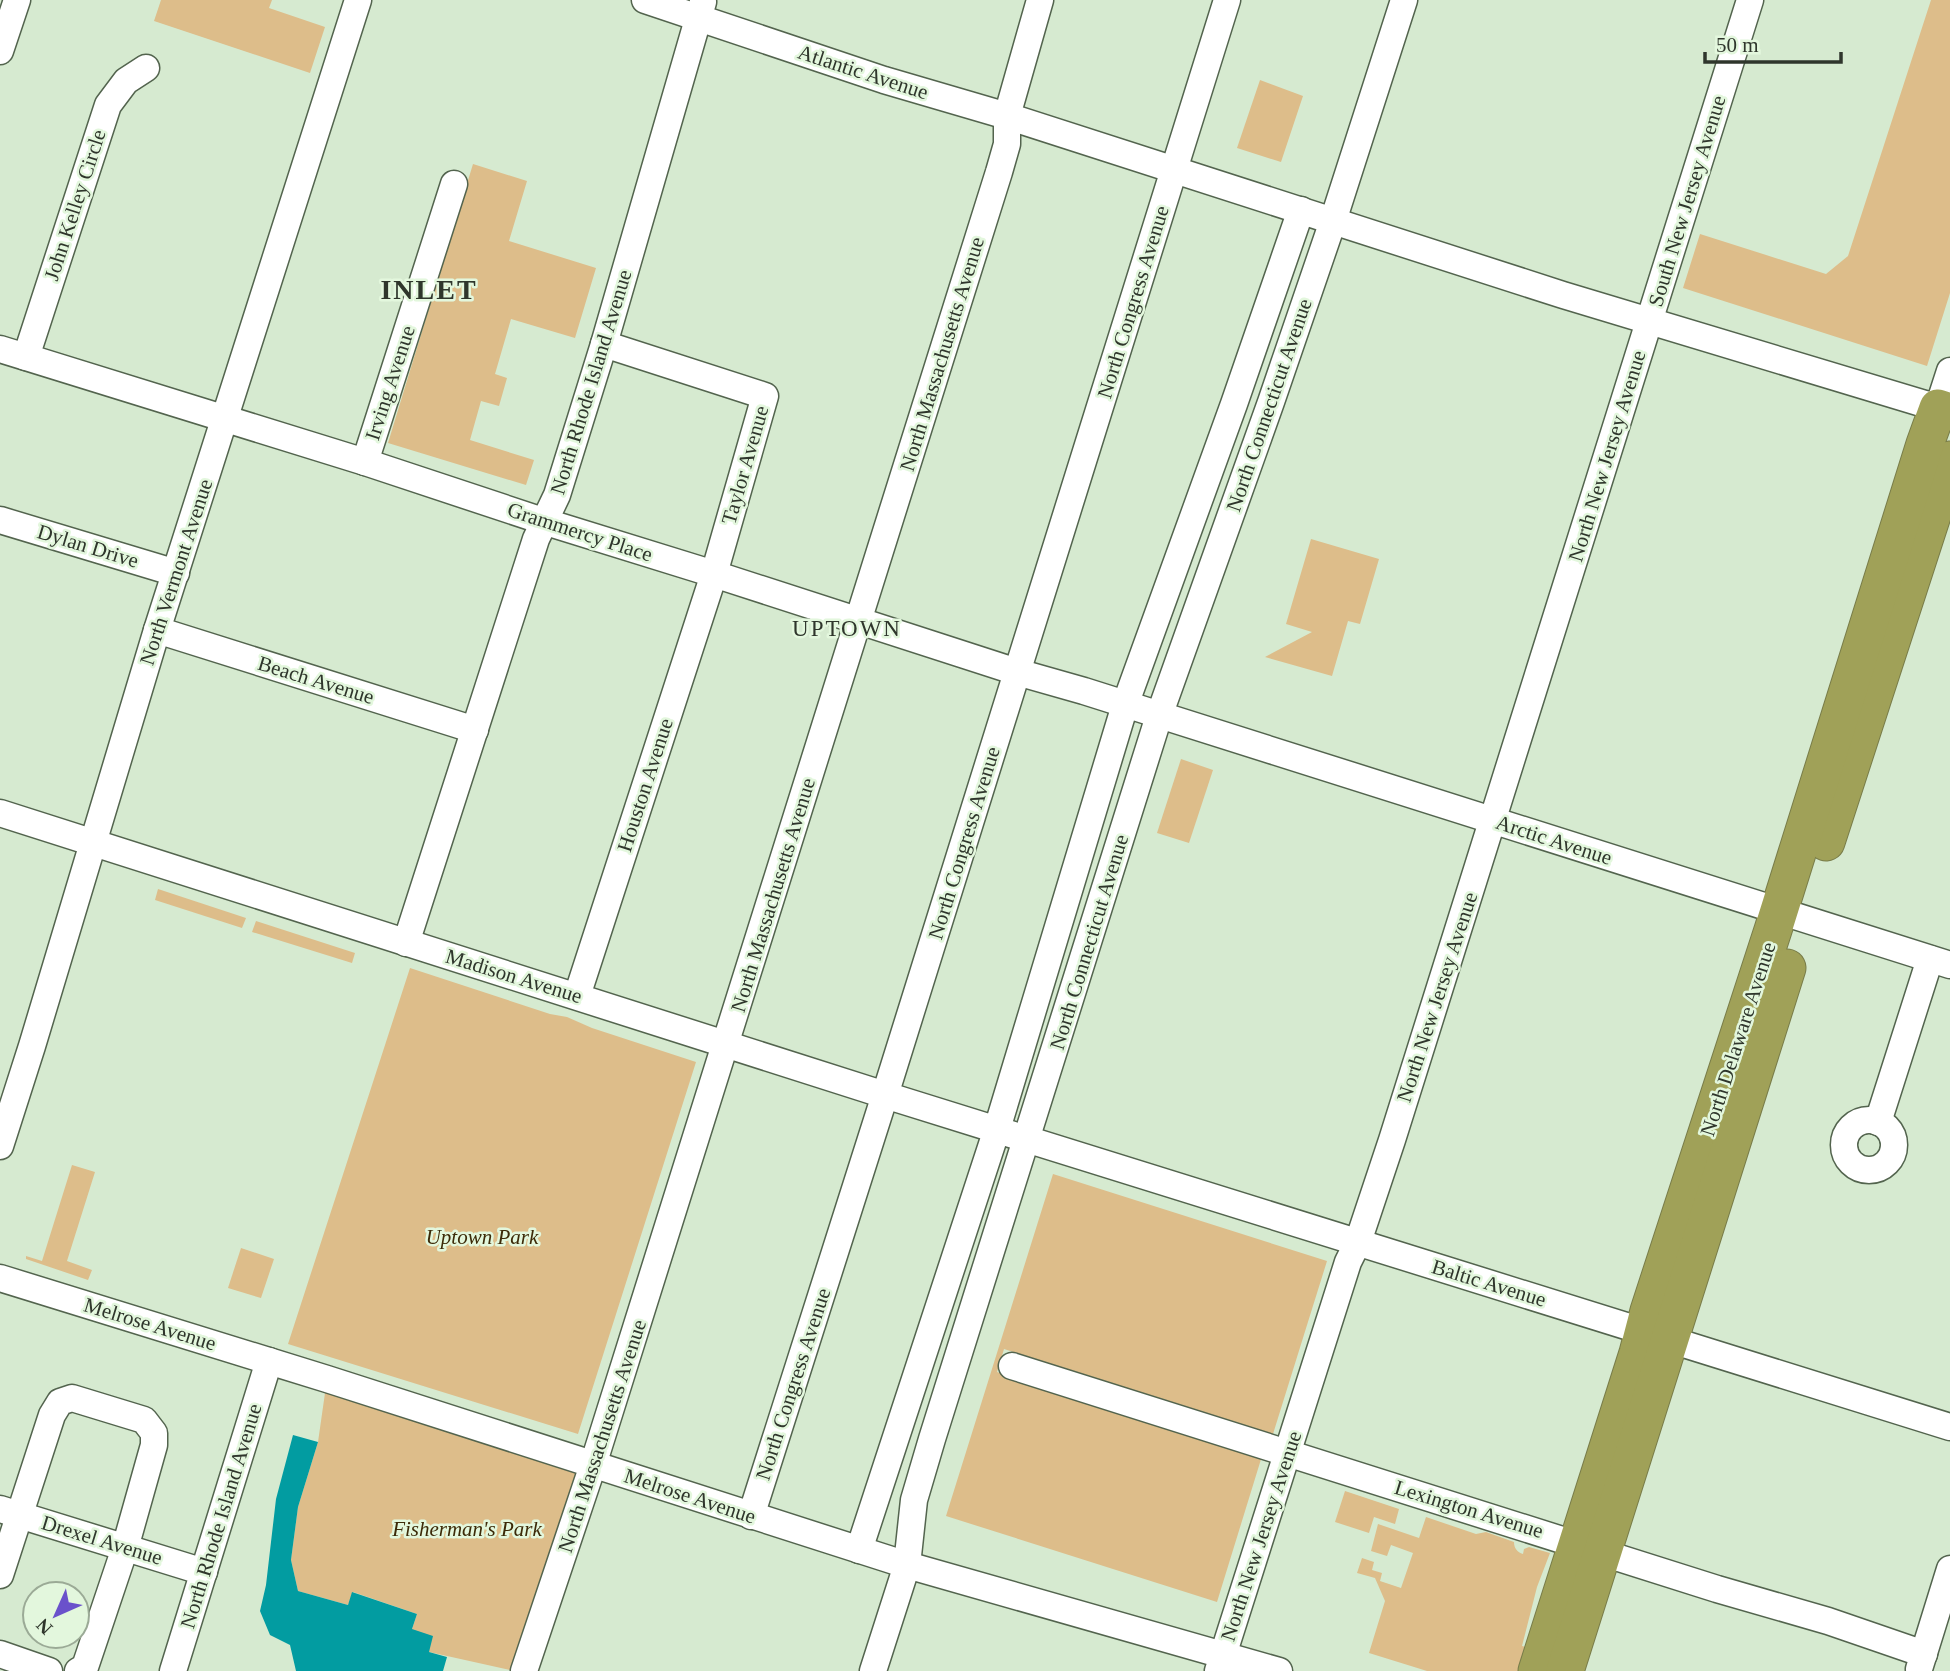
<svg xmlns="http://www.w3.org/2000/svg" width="1950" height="1671" viewBox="0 0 1950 1671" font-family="Georgia,serif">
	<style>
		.green { fill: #ddbd8a }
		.water { fill: #029ca1 }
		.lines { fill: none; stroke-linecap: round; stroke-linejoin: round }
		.minor-casing { stroke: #53644e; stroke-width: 29 }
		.highway-casing { stroke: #787c49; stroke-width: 39 }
		.minor { stroke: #fff; stroke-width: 26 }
		.highway { stroke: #a0a158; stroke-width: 37 }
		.labels { text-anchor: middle; stroke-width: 5; stroke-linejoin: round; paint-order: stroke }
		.street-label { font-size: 21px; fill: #2f362c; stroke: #e3f7dd }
		.park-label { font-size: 21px; font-style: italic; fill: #3c2a08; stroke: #e3f7dd }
		.neighbourhood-label { font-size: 23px; letter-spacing: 2px; fill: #2f362c; stroke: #e3f7dd }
		.district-label { font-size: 28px; font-weight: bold; letter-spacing: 2px; fill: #2f362c; stroke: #e3f7dd }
	</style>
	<rect width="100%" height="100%" fill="#d6ead0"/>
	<g class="green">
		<path d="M 161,0 L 272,0 L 269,8 L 325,27 L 310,73 L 154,21 Z"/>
		<path d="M 1931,0 L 1950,0 L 1950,293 L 1927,366 L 1683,288 L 1700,234 L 1826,274 L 1848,256 Z"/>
		<path d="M 1260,80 L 1303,96 L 1281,162 L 1237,148 Z"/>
		<path d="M 473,164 L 527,181 L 509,241 L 596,268 L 575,338 L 511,319 L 495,374 L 507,378 L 499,406 L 481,401 L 470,440 L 534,460 L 526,485 L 388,443 Z"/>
		<path d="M 1311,539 L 1379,559 L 1360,624 L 1348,621 L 1332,676 L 1265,657 L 1312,632 L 1286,624 Z"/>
		<path d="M 1181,759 L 1213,770 L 1189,843 L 1157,833 Z"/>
		<path d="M 158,889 L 246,918 L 242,928 L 155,900 Z"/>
		<path d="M 256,921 L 355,953 L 352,963 L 252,932 Z"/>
		<path d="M 410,968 L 550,1014 L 567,1017 L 592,1028 L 696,1062 L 578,1434 L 288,1344 Z"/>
		<path d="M 72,1165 L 95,1172 L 67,1261 L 92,1270 L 88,1280 L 26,1259 L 26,1256 L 42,1261 Z"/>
		<path d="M 1053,1174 L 1327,1261 L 1273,1434 L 1004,1349 L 997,1372 L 1262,1456 L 1217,1602 L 946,1516 Z"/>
		<path d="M 241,1248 L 274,1259 L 261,1298 L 228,1288 Z"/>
		<path d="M 327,1379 L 593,1465 L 515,1671 L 429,1652 L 412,1629 L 417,1614 L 353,1592 L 348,1605 L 298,1591 L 291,1560 L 298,1507 L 318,1442 Z"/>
		<path d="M 1345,1491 L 1399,1509 L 1395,1524 L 1374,1517 L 1369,1533 L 1335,1522 Z"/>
		<path d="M 1426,1517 L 1476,1534 L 1486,1532 L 1514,1542 C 1514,1548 1517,1552 1523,1554 L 1524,1549 L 1529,1547 L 1550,1553 L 1537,1587 L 1522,1646 L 1526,1647 L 1519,1671 L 1427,1671 L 1369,1653 L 1385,1601 L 1375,1578 L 1357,1573 L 1362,1558 L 1374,1562 L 1372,1570 L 1382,1573 L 1380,1581 L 1401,1588 L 1413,1553 L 1391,1545 L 1387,1556 L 1371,1551 L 1378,1524 L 1419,1538 Z"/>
	</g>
	<path class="water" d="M 293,1435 L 318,1442 L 298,1507 L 291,1560 L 298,1591 L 348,1605 L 352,1592 L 417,1614 L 412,1629 L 433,1636 L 429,1652 L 447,1657 L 443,1671 L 296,1671 L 290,1645 L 270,1635 L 260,1611 L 266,1585 L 276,1499 Z"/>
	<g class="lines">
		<g class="minor-casing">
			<g id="minor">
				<path d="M 645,0 L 884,80 L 1007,116 L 1563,295 L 1938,408 L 1950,371"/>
				<path d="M 0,51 L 17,0"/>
				<path d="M 0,349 L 365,462 L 546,522 L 714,574 L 1017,672 L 1084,691 L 1950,965"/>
				<path d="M 26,357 L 108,105 L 126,81 L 146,68"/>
				<path d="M 365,462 L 454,184"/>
				<path d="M 0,520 L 176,573"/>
				<path d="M 157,630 L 475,730"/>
				<path d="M 0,813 L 885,1095 L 1950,1427"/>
				<path d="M 406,943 L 536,539 L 557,495 L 604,344 L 703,2"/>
				<path d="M 577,996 L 714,574 L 765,396 L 604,344"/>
				<circle cx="1869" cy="1145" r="25"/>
				<path d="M 1878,1122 L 1930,959"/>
				<path d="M 0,1146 L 32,1046 L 157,630 L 358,0"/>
				<path d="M 0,1278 L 327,1379 L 907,1565 L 1279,1671"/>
				<path d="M 1012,1366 L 1717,1589 L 1828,1621 L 1924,1654"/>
				<path d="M 0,1509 L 204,1572"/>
				<path d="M 751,1516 L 885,1095 L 1227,0"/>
				<path d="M 859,1550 L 997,1129 L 1125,705 L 1234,404 L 1301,210"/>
				<path d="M 0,1575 L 52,1415 L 60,1402 L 72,1398 L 144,1420 L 154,1433 L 154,1445 L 125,1548 L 85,1667 L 78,1671"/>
				<path d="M 0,1654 L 49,1671"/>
				<path d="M 1919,1669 L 1950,1569"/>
				<path d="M 173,1671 L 269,1361"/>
				<path d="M 524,1671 L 593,1465 L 999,172 L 1007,144 L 1007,116 L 1040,0"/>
				<path d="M 873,1671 L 907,1565 L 914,1500 L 932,1439 L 1159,716 L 1271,402 L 1333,221 L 1404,0"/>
				<path d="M 1218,1671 L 1348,1262 L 1358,1242 L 1392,1140 L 1750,0"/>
			</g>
		</g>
		<g class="highway-casing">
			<g id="highway">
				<path d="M 1826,842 L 1950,460"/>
				<path d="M 1537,1671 L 1638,1353 L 1649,1311 L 1773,930 L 1925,444 L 1938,408 L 1950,412"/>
				<path d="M 1565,1671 L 1787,968"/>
			</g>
		</g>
		<use href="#minor" class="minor"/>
		<use href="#highway" class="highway"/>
	</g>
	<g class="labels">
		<g class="street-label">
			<text transform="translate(863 72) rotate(18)" y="7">Atlantic Avenue</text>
			<text transform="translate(1687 201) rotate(-73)" y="7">South New Jersey Avenue</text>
			<text transform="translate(75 205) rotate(-72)" y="7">John Kelley Circle</text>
			<text transform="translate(1133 302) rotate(-73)" y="7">North Congress Avenue</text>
			<text transform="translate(942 354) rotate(-73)" y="7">North Massachusetts Avenue</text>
			<text transform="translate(591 382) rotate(-73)" y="7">North Rhode Island Avenue</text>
			<text transform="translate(390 383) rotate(-72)" y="7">Irving Avenue</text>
			<text transform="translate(1269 405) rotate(-71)" y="7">North Connecticut Avenue</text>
			<text transform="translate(1607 456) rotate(-73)" y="7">North New Jersey Avenue</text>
			<text transform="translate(745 465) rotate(-74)" y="7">Taylor Avenue</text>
			<text transform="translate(580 532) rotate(18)" y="7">Grammercy Place</text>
			<text transform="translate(88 546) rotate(17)" y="7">Dylan Drive</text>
			<text transform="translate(176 572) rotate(-72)" y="7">North Vermont Avenue</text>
			<text transform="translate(316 680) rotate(17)" y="7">Beach Avenue</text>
			<text transform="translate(645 785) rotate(-72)" y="7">Houston Avenue</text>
			<text transform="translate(1554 840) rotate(18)" y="7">Arctic Avenue</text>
			<text transform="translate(964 843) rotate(-73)" y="7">North Congress Avenue</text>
			<text transform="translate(773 895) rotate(-73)" y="7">North Massachusetts Avenue</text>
			<text transform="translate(1089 942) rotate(-73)" y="7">North Connecticut Avenue</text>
			<text transform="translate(514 976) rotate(17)" y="7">Madison Avenue</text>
			<text transform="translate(1437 997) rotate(-72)" y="7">North New Jersey Avenue</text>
			<text transform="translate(1738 1039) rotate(-72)" y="7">North Delaware Avenue</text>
			<text transform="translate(1489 1283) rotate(17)" y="7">Baltic Avenue</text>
			<text transform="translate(150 1324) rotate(17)" y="7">Melrose Avenue</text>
			<text transform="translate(793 1384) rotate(-72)" y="7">North Congress Avenue</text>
			<text transform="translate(602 1436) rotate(-72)" y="7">North Massachusetts Avenue</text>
			<text transform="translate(690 1496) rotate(18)" y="7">Melrose Avenue</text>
			<text transform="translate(1469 1509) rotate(17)" y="7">Lexington Avenue</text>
			<text transform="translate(221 1516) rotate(-73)" y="7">North Rhode Island Avenue</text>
			<text transform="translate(1261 1536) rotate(-72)" y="7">North New Jersey Avenue</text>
			<text transform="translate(102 1540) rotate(17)" y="7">Drexel Avenue</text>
		</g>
		<g class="park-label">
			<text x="482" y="1244">Uptown Park</text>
			<text x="467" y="1536">Fisherman's Park</text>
		</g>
		<g class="neighbourhood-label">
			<text x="847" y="636">UPTOWN</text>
		</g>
		<g class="district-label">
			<text x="429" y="299">INLET</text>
		</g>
	</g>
	<g transform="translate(56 1615) rotate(225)"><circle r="33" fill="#e3f7dd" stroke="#9baa96" stroke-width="2"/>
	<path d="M0-5L12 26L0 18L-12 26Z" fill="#6a51cb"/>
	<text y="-10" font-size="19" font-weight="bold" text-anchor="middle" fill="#2f362c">N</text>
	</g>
	<path d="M1705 52v10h136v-10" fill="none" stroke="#2f362c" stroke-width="3.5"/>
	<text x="1716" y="52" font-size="21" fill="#2f362c" stroke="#e3f7dd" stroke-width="5" paint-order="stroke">50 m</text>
</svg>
